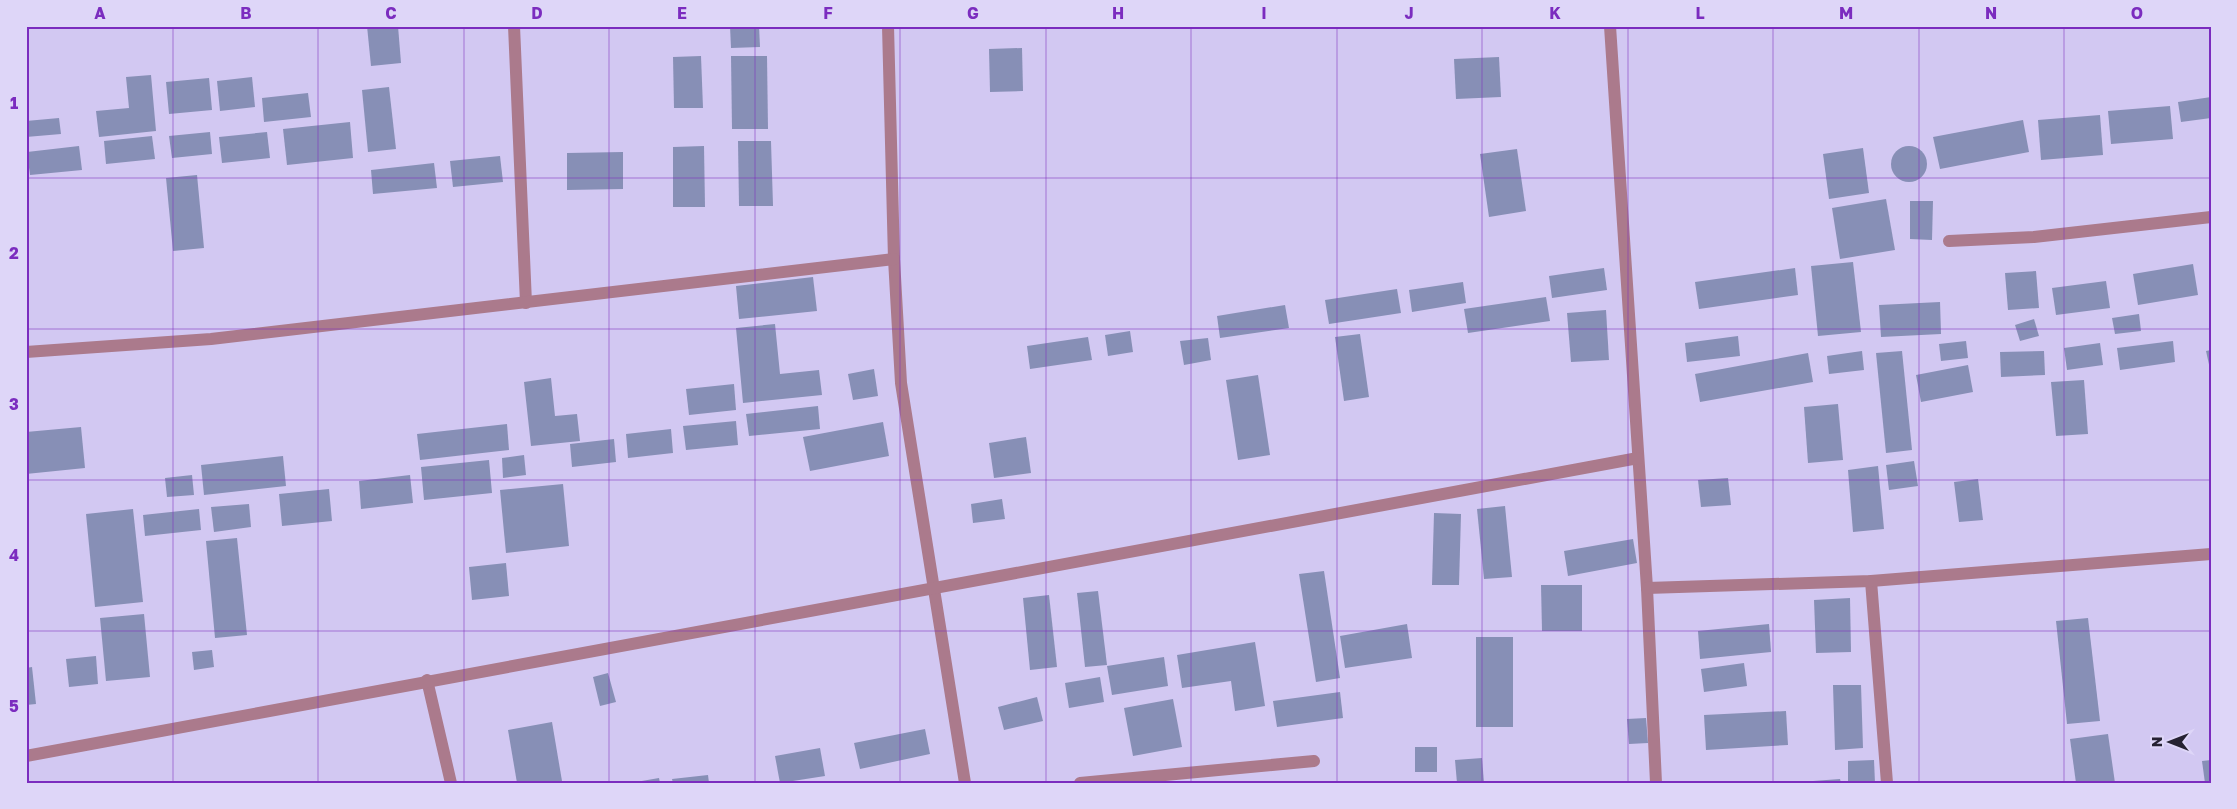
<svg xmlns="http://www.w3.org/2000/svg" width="2237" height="809" viewBox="0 0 2237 809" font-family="'Golos Text',sans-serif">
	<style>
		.building { fill: #878fb6 }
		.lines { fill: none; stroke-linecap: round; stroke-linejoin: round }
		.street { stroke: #ab7a8c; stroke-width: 12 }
		.grid { fill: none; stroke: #7b2cbf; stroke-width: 1; stroke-opacity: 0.55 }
		.neatline { fill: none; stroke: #7b2cbf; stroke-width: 2 }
		.grid-label { font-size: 16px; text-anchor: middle; font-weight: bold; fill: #7b2cbf }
	</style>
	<rect width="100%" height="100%" fill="#d2c8f2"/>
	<g class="building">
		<path d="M 367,26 L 398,26 L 401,63 L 371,66 Z"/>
		<path d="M 730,26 L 759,26 L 760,47 L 731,48 Z"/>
		<path d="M 1022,48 L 1023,91 L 990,92 L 989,49 Z"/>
		<path d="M 701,56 L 703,108 L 674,108 L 673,57 Z"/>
		<path d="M 731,56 L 767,56 L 768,129 L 732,129 Z"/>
		<path d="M 1499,57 L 1501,97 L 1456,99 L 1454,59 Z"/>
		<path d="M 151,75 L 156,131 L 99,137 L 96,111 L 129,108 L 126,77 Z"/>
		<path d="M 252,77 L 255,107 L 220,111 L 217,81 Z"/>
		<path d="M 209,78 L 212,110 L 169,114 L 166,82 Z"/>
		<path d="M 389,87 L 396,149 L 368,152 L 362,90 Z"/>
		<path d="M 308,93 L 311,117 L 264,122 L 262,98 Z"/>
		<path d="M 2211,97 L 2211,118 L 2181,122 L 2178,102 Z"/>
		<path d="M 2170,106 L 2173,139 L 2111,144 L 2108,111 Z"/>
		<path d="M 2100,115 L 2103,155 L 2041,160 L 2038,120 Z"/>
		<path d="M 59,118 L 61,134 L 26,137 L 26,121 Z"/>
		<path d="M 2023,120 L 2029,152 L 1940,169 L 1933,137 Z"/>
		<path d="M 350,122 L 353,158 L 287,165 L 283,129 Z"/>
		<path d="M 210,132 L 212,154 L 172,158 L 169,136 Z"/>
		<path d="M 267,132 L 270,158 L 222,163 L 219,137 Z"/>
		<path d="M 152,136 L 155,159 L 106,164 L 104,141 Z"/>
		<path d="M 738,141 L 771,141 L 773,206 L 739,206 Z"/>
		<circle cx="1909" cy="164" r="18"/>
		<path d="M 79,146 L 82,170 L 30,175 L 27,152 Z"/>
		<path d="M 704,146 L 705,207 L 673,207 L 673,147 Z"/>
		<path d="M 1863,148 L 1869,193 L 1829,199 L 1823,154 Z"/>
		<path d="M 1517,149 L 1526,211 L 1489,217 L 1480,154 Z"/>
		<path d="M 623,152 L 623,189 L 567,190 L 567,153 Z"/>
		<path d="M 500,156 L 503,182 L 453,187 L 450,161 Z"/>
		<path d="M 434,163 L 437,188 L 373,194 L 371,170 Z"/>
		<path d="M 197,175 L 204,248 L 173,251 L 166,178 Z"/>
		<path d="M 1886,199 L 1895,250 L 1840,259 L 1832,208 Z"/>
		<path d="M 1910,201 L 1933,201 L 1932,240 L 1910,239 Z"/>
		<path d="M 1853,262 L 1861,332 L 1818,336 L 1811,266 Z"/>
		<path d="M 2193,264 L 2198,295 L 2138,305 L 2133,274 Z"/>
		<path d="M 1604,268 L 1607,290 L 1552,298 L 1549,276 Z"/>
		<path d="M 1795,268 L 1798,295 L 1699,309 L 1695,282 Z"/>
		<path d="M 2036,271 L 2039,308 L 2008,310 L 2005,273 Z"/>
		<path d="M 813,277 L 817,311 L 739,319 L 736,286 Z"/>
		<path d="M 2106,281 L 2110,308 L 2056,315 L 2052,288 Z"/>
		<path d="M 1463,282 L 1466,303 L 1412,312 L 1409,290 Z"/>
		<path d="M 1397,289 L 1401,313 L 1329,324 L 1325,300 Z"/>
		<path d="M 1546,297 L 1550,321 L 1468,333 L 1464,309 Z"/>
		<path d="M 1940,302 L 1941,334 L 1881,337 L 1879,305 Z"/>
		<path d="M 1285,305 L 1289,328 L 1220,338 L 1217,316 Z"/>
		<path d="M 1606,310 L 1609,360 L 1571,362 L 1567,313 Z"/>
		<path d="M 2139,314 L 2141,331 L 2115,334 L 2112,318 Z"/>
		<path d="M 2034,319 L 2039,336 L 2020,341 L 2015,325 Z"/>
		<path d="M 775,324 L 780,374 L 819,370 L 822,395 L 743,403 L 736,328 Z"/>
		<path d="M 1130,331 L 1133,352 L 1108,356 L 1105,335 Z"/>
		<path d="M 1360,334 L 1369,397 L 1344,401 L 1335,337 Z"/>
		<path d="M 1738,336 L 1740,356 L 1687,362 L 1685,343 Z"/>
		<path d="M 1088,337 L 1092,360 L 1030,369 L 1027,346 Z"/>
		<path d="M 1208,338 L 1211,360 L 1184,365 L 1180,341 Z"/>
		<path d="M 1966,341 L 1968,358 L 1941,361 L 1939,344 Z"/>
		<path d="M 2173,341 L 2175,362 L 2120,370 L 2117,348 Z"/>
		<path d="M 2100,343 L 2103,365 L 2067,370 L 2064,348 Z"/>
		<path d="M 2211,350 L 2211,369 L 2210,369 L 2206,351 Z"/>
		<path d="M 1862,351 L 1864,370 L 1829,374 L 1827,356 Z"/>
		<path d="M 1902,351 L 1912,450 L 1886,453 L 1876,353 Z"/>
		<path d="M 2044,351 L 2045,375 L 2001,377 L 2000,352 Z"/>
		<path d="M 1808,353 L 1813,382 L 1700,402 L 1695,374 Z"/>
		<path d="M 1968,365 L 1973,392 L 1921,402 L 1916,375 Z"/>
		<path d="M 874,369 L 878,396 L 853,400 L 848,374 Z"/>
		<path d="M 1258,375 L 1270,455 L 1238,460 L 1226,380 Z"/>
		<path d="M 551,378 L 555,416 L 577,414 L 580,441 L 531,446 L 524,382 Z"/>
		<path d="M 2084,380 L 2088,434 L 2056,436 L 2051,382 Z"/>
		<path d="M 734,384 L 736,410 L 689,415 L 686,389 Z"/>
		<path d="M 1838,404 L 1843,460 L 1808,463 L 1804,407 Z"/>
		<path d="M 818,406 L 820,429 L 749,436 L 746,414 Z"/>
		<path d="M 736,421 L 738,445 L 686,450 L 683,426 Z"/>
		<path d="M 883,422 L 889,456 L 810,471 L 803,437 Z"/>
		<path d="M 507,424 L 509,450 L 420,460 L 417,434 Z"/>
		<path d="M 81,427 L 85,468 L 26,474 L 26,432 Z"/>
		<path d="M 671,429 L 673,453 L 628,458 L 626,434 Z"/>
		<path d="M 1026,437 L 1031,473 L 994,478 L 989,443 Z"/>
		<path d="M 614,439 L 616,462 L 572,467 L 570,444 Z"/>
		<path d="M 524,455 L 526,475 L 503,478 L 502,458 Z"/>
		<path d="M 283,456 L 286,486 L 204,495 L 201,465 Z"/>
		<path d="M 489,460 L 492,493 L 424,500 L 421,467 Z"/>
		<path d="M 1914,461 L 1918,486 L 1889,490 L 1886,465 Z"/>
		<path d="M 1878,466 L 1884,529 L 1853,532 L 1848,470 Z"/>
		<path d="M 192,475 L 194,495 L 167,497 L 165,478 Z"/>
		<path d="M 410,475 L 413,503 L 361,509 L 359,481 Z"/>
		<path d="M 1728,478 L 1731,505 L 1701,507 L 1698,480 Z"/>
		<path d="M 1978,479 L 1983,520 L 1959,522 L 1954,482 Z"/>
		<path d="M 563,484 L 569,546 L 506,553 L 500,490 Z"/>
		<path d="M 329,489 L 332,521 L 282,526 L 279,494 Z"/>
		<path d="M 1002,499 L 1005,519 L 973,523 L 971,504 Z"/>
		<path d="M 249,504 L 251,527 L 214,532 L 211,507 Z"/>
		<path d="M 1505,506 L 1512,577 L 1484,579 L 1477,509 Z"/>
		<path d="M 133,509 L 143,602 L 95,607 L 86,514 Z"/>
		<path d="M 199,509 L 201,530 L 145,536 L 143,515 Z"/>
		<path d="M 1434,513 L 1461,514 L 1459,585 L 1432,585 Z"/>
		<path d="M 237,538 L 247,635 L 215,638 L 206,541 Z"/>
		<path d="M 1633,539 L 1637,563 L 1568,576 L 1564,551 Z"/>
		<path d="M 506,563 L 509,596 L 472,600 L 469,567 Z"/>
		<path d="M 1324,571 L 1340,678 L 1316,682 L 1299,574 Z"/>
		<path d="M 1541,585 L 1582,585 L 1582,631 L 1542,631 Z"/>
		<path d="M 1098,591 L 1107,665 L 1085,667 L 1077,593 Z"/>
		<path d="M 1049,595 L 1057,667 L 1030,670 L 1023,598 Z"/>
		<path d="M 1850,598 L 1851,652 L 1816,653 L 1814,600 Z"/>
		<path d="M 144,614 L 150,677 L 106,681 L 100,618 Z"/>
		<path d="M 2088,618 L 2100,721 L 2067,724 L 2056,621 Z"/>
		<path d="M 1407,624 L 1412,658 L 1345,668 L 1340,636 Z"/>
		<path d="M 1769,624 L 1771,652 L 1700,659 L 1698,631 Z"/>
		<rect x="1476" y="637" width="37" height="90"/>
		<path d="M 1255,642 L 1265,706 L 1235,711 L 1231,681 L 1182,688 L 1177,655 Z"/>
		<path d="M 212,650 L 214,667 L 194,670 L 192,652 Z"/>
		<path d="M 96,656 L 98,684 L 69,687 L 66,659 Z"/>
		<path d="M 1164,657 L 1168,686 L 1112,695 L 1107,666 Z"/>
		<path d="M 1744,663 L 1747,686 L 1704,692 L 1701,669 Z"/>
		<path d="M 32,667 L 36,704 L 26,705 L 26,668 Z"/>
		<path d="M 608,673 L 616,702 L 600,706 L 593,677 Z"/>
		<path d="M 1100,677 L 1104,702 L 1069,708 L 1065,683 Z"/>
		<path d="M 1833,685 L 1861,685 L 1863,748 L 1835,750 Z"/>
		<path d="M 1340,692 L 1343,718 L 1277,727 L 1273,701 Z"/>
		<path d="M 1037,697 L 1043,721 L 1004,730 L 998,707 Z"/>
		<path d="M 1173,699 L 1182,747 L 1133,756 L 1124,708 Z"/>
		<path d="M 1786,711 L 1788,745 L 1706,750 L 1704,715 Z"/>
		<path d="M 1646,718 L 1648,743 L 1629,744 L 1627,719 Z"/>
		<path d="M 552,722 L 562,781 L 517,783 L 508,730 Z"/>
		<path d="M 925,729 L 930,754 L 860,769 L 854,743 Z"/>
		<path d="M 2108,734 L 2115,783 L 2076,783 L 2070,739 Z"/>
		<rect x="1415" y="747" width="22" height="25"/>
		<path d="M 820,748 L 825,776 L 780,783 L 775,756 Z"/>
		<path d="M 1482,758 L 1484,783 L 1457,783 L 1455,760 Z"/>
		<path d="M 1874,760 L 1875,783 L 1848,783 L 1848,761 Z"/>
		<path d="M 2211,760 L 2211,783 L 2205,783 L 2202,761 Z"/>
		<path d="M 708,775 L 709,783 L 673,783 L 672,779 Z"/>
		<path d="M 659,778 L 660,783 L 636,783 L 636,782 Z"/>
		<path d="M 1840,779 L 1841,783 L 1813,783 L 1813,781 Z"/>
	</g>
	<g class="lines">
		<g class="street">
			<path d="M 514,26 L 526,303"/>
			<path d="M 888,26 L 894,259 L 901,383 L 965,783"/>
			<path d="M 1610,26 L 1647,588 L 1656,783"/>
			<path d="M 1949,241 L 2034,237 L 2211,217"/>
			<path d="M 26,352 L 211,339 L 894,259"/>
			<path d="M 1871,581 L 1887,783"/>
			<path d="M 1647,588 L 1871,581 L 2211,554"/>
			<path d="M 427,680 L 451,783"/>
			<path d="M 26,756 L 1638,458"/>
			<path d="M 1080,783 L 1314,761"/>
		</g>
	</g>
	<path class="grid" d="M 173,26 L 173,783M 318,26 L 318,783M 464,26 L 464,783M 609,26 L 609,783M 755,26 L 755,783M 900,26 L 900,783M 1046,26 L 1046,783M 1191,26 L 1191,783M 1337,26 L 1337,783M 1482,26 L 1482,783M 1628,26 L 1628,783M 1773,26 L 1773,783M 1919,26 L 1919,783M 2064,26 L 2064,783M 26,178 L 2211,178M 26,329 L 2211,329M 26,480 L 2211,480M 26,631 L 2211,631"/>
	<rect width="2237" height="809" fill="none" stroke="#ded6f8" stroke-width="55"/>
	<g transform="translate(2170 742) rotate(270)" stroke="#ded6f8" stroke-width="4" paint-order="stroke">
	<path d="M0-4L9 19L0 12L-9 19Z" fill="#262232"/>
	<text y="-8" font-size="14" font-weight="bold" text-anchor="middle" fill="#262232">N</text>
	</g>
	<rect x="28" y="28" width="2182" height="754" class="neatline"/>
	<g class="grid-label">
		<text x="100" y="19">A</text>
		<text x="246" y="19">B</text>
		<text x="391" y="19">C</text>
		<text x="537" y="19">D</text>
		<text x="682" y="19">E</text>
		<text x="828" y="19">F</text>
		<text x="973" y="19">G</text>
		<text x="1118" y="19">H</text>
		<text x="1264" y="19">I</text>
		<text x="1409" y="19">J</text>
		<text x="1555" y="19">K</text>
		<text x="1700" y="19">L</text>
		<text x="1846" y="19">M</text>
		<text x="1991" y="19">N</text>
		<text x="2137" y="19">O</text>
		<text x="14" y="109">1</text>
		<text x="14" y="259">2</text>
		<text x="14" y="410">3</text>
		<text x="14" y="561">4</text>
		<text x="14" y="712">5</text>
	</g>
</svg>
